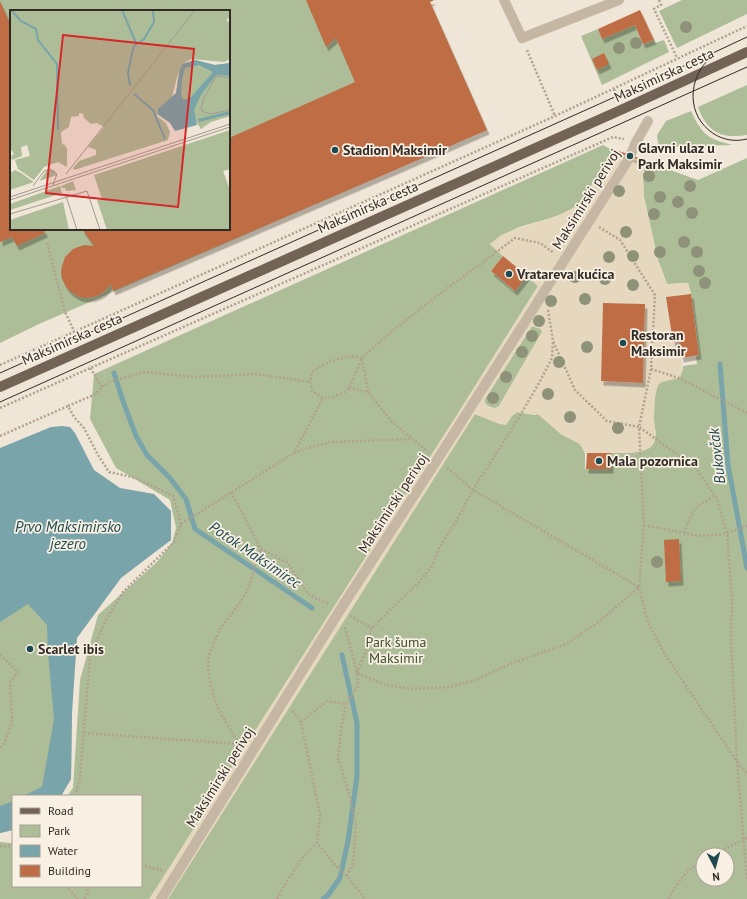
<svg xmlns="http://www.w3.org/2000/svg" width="747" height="899" viewBox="0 0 747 899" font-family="'PT Sans',sans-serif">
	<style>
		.green { fill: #adbd98; fill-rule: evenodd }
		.plaza { fill: #e6d8be; fill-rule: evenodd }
		.water { fill: #78a4aa }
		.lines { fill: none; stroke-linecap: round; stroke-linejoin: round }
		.stream { stroke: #78a4aa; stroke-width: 5 }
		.building { fill: #bf6d45; filter: url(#shadow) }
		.path { stroke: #b1a18e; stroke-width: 2.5; stroke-dasharray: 2 2; stroke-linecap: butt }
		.minor { stroke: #c6b7a4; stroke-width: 10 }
		.major { stroke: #736357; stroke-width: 10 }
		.tram { stroke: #322a25; stroke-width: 1 }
		.tree { fill: #8e9278 }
		.poi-dot { fill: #1d4950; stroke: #f7f0e3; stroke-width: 1.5 }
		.labels { text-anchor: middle; stroke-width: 3.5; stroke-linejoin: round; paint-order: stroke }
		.street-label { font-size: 14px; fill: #322a25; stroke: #f7f0e3 }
		.poi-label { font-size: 14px; font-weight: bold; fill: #322a25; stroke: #f7f0e3; text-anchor: start }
		.park-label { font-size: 14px; fill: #3e4e2a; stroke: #f7f0e3 }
		.water-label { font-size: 15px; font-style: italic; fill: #1d4950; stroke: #f7f0e3 }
		.inset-river { fill: none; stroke: #78a4aa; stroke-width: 2 }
		.inset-road { fill: none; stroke: #a39b90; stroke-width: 1 }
		.view { fill: #d62828; fill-opacity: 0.15; stroke: #d62828; stroke-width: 2 }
		.inset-edge { fill: none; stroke: #322a25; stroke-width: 2 }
	</style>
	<defs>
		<filter id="shadow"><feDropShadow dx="2.5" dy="4.5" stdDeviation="0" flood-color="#0004"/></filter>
	</defs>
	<rect width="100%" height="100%" fill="#efe6d7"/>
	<g class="green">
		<path d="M 0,0 L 434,0 L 430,2 L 487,130 L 395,170 L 39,324 L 0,343 ZM 11,11 L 229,11 L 229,229 L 11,229 Z"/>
		<path d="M 682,0 L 747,0 L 747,14 L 677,48 L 659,11 Z"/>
		<path d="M 635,25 L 643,44 L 654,40 L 655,43 L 664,40 L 669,52 L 602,85 L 581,36 L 598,29 L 602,38 Z"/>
		<path d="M 747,85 L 747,135 C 721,139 707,132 698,107 Z"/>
		<path d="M 691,111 C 702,135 708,139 733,145 L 663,147 L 658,143 L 657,135 L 666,121 Z"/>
		<path d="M 603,145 L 612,150 L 611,155 L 580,203 C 562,218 539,220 517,228 C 508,232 499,239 490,244 L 503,256 L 491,271 L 514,291 L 527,276 L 538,286 L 460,410 L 475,414 L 500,424 L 517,412 L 535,415 L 538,414 L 561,434 L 580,444 L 585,453 L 585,469 L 611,469 L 611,453 C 622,453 647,454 653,444 C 655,441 655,436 656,432 C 652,424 653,390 659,383 C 662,381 665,382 668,380 C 673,379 679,373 683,369 L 683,366 L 697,364 L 696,356 L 699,355 L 691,294 L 688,283 L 667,284 L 658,260 L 644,197 L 643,179 L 645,161 L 698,180 L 747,158 L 747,899 L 0,899 L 0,842 L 11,843 L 13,842 L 13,886 L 141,886 L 141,796 L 67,796 L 73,788 L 80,680 L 98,615 L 157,562 L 172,543 L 176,528 L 170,500 L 116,468 L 90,419 L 94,374 ZM 703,855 L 727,855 L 727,879 L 703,879 Z"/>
		<path d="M 532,326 L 541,329 L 542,332 L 499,406 C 494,410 489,407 485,403 L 485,399 Z"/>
		<path d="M 0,546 L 62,613 L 72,713 L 71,779 L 61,796 L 13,796 L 13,830 L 0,833 Z"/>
	</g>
	<path class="plaza" d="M 612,151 L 645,162 L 643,179 L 644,197 L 658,260 L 667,284 L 688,283 L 691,294 L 667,297 L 672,341 L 679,341 L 683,369 L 681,375 L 679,378 L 662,382 L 659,384 L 657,388 L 655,398 L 654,418 L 655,430 L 656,432 L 654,443 L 650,448 L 633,453 L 585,453 L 580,444 L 561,434 L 538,414 L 535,415 L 517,412 L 512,416 L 506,425 L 500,424 L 475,414 L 168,899 L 149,899 L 176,857 L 221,784 L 354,575 L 460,410 L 538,286 L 503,256 L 490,244 L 501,235 L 516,229 L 560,215 L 573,208 L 580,203 L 611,155 ZM 603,303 L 645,304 L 643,383 L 601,381 ZM 532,326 L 541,329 L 542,332 L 499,406 L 497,408 L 494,408 L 488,406 L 485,403 L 485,399 Z"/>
	<g class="water">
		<path d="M 62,426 L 70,427 L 75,433 L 94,470 L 120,488 L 154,494 L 171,511 L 171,540 L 121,578 L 77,638 L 72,713 L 71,779 L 61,796 L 23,796 L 42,787 L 54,719 L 48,653 L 47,625 L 28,604 L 0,622 L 0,448 L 51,427 Z"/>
		<path d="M 13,801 L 13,830 L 0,833 L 0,806 Z"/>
	</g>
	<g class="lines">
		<g class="stream">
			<path d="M 720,364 L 728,465 L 747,568"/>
			<path d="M 114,373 L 123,401 L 136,436 L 147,455 L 169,477 L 186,499 L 195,529 L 312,608"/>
			<path d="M 323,899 L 328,895 L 340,878 L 348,841 L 357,776 L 357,723 L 342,655"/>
		</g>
	</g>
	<g class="building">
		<path d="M 306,0 L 434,0 L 430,2 L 487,130 L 395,170 L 113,291 L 111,284 L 104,292 L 99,295 L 94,297 L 85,298 L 79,297 L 71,292 L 66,287 L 62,279 L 61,272 L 62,266 L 65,257 L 73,249 L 78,247 L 85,245 L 94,246 L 82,229 L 229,229 L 229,138 L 355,82 L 336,38 L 326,47 Z"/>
		<path d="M 0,1 L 11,26 L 11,229 L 44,229 L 45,233 L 17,246 L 12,237 L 0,242 Z"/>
		<path d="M 640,10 L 654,40 L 643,44 L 635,25 L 602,39 L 598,29 Z"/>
		<path d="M 604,53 L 609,64 L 597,70 L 592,59 Z"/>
		<path d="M 613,149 L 645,160 L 645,162 L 612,151 Z"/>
		<path d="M 503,256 L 527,276 L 515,291 L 491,271 Z"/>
		<path d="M 691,294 L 699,355 L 681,358 L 679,341 L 673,342 L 666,297 Z"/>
		<path d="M 603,303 L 645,304 L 643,383 L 601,381 Z"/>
		<path d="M 587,453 L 611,453 L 611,469 L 586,469 Z"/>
		<path d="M 679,539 L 681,581 L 666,582 L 664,540 Z"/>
	</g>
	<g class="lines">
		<g class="path">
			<path d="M 659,0 L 661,5 L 654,9 L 677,58"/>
			<path d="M 527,50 L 555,116"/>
			<path d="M 614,89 L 615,93"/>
			<path d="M 599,227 L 620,240 L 655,295 L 651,369 L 679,378 L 747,413"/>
			<path d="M 47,243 L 65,312 L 76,335"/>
			<path d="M 548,310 L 553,341 L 575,390 L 607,421 L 639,427 L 644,525 L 639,587 L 648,623 L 666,656 L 737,762 L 747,880"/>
			<path d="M 352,356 L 362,358 L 356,373 L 349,388 L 343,393 L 333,397 L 323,398 L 312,391 L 310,382 L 312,372 C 327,362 334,359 352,356 Z"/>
			<path d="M 0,365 L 555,116 C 619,86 683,56 747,26"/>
			<path d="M 651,369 L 639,427 L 694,466 L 717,499 L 727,533 L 732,600 L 731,641 L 737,762 L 747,773"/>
			<path d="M 102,387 L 110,382 L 122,378 L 146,372 L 195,377 L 256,374 L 310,382"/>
			<path d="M 349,388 L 368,392 L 392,422 L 428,452"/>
			<path d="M 368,392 L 362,358 C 409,314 464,277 515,238 L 540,243 L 554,253"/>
			<path d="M 0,408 L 613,137 L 624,139"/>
			<path d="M 0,436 L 68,406"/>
			<path d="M 294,453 L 314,446 L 332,442 L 412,439"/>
			<path d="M 231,492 L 261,549 L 288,563 L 308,594 L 328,604"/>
			<path d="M 181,524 L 294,453 L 323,398"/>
			<path d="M 644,525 L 699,536 L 714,535 L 727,533 L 747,526"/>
			<path d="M 684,533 L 690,518 L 695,508 L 715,495"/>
			<path d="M 350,616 L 372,628"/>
			<path d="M 345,627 L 357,672"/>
			<path d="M 0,655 L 18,672 L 10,682 L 12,722 L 4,744 L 0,749"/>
			<path d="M 357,673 L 365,653 L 372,628 L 420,581 L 432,566 L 439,548 L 454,525 L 473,490 L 515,424 L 539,383 L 552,358 L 553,342"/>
			<path d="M 292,711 L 297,716 L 301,722 L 320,815 L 317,843 L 336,866 L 347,876 L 365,899"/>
			<path d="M 301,722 L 327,701 L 346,704"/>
			<path d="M 84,733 L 239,744"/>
			<path d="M 239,744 L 221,714 L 214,698 L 208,672 L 209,655 L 220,629 L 239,604 L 246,593 L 252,578 L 256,559 L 261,549"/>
			<path d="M 75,796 L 80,777 L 90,656 L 106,620 L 123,592 L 174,542 L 181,524 L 173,496 L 136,478 L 109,472 L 98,455 L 84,428 L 74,417 L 68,406 L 96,394 L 102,387 L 89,366"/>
			<path d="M 0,846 L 13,846"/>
			<path d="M 713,855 L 747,838"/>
			<path d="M 141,865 L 164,871"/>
			<path d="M 347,876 L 353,863 L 356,825 L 349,794 L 338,758 L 341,729 L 346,704 L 358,686 L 357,673 L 386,685 L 413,689 L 450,687 L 475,680 L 510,664 L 566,644 L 600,621 L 639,587 L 473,490 L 447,468"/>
			<path d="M 66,886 L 78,899"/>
			<path d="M 85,899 L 89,886"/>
			<path d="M 277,899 C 289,878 298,860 317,843"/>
			<path d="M 669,899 C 676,883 688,869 703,860"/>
		</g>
		<g class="minor">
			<path d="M 504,0 L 522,38 L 619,0"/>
			<path d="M 161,899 L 340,610 L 437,460 L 630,157 L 635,144 L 648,121"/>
		</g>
		<path class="major" d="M 0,387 L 623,109 L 747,52"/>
		<g class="tram">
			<path d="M 711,57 C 687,78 686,116 714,134 C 724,140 735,142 747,139"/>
			<path d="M 0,373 L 715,52 L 747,37"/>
			<path d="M 0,402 L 747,67"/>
		</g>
	</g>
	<g class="tree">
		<circle cx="686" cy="27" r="6"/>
		<circle cx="636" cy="43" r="6"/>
		<circle cx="619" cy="48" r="6"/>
		<circle cx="649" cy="176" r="6"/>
		<circle cx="690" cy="186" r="6"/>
		<circle cx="619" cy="191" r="6"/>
		<circle cx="660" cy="197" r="6"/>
		<circle cx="678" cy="202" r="6"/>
		<circle cx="692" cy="213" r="6"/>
		<circle cx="654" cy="214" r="6"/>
		<circle cx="626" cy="232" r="6"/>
		<circle cx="684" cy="242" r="6"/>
		<circle cx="660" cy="252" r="6"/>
		<circle cx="697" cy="252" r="6"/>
		<circle cx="633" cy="256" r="6"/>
		<circle cx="609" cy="257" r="6"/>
		<circle cx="699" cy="271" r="6"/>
		<circle cx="575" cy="277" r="6"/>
		<circle cx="605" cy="279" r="6"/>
		<circle cx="705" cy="283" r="6"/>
		<circle cx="633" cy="285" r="6"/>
		<circle cx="585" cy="299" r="6"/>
		<circle cx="551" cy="301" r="6"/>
		<circle cx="539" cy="321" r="6"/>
		<circle cx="532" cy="336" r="6"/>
		<circle cx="587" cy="347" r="6"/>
		<circle cx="522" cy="352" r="6"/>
		<circle cx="559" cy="362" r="6"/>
		<circle cx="506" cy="377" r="6"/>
		<circle cx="548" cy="394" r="6"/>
		<circle cx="493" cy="398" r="6"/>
		<circle cx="570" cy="417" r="6"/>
		<circle cx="618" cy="428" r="6"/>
		<circle cx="657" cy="562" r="6"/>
	</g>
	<g class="poi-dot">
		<circle cx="335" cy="150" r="4"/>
		<circle cx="630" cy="156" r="4"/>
		<circle cx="509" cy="274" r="4"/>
		<circle cx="623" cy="343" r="4"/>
		<circle cx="599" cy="461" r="4"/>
		<circle cx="30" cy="649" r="4"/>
	</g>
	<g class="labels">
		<g class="street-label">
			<text transform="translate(664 75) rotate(-25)" y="5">Maksimirska cesta</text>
			<text transform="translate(586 199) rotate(-58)" y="5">Maksimirski perivoj</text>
			<text transform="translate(368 207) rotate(-24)" y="5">Maksimirska cesta</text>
			<text transform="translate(72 339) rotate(-24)" y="5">Maksimirska cesta</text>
			<text transform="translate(393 503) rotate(-57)" y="5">Maksimirski perivoj</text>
			<text transform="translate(220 777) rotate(-58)" y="5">Maksimirski perivoj</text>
		</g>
		<g class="poi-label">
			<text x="638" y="153">Glavni ulaz u<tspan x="638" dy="16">Park Maksimir</tspan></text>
			<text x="343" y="155">Stadion Maksimir</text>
			<text x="517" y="279">Vratareva kućica</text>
			<text x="631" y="340">Restoran<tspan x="631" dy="16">Maksimir</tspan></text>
			<text x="607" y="466">Mala pozornica</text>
			<text x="38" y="654">Scarlet ibis</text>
		</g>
		<g class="park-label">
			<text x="396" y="647">Park šuma<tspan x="396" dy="16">Maksimir</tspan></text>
		</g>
		<g class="water-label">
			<text transform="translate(717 456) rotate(-97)" y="5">Bukovčak</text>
			<text x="68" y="532">Prvo Maksimirsko<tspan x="68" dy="17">jezero</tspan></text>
			<text transform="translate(255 555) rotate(34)" y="5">Potok Maksimirec</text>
		</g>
	</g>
	<g transform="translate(10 10)">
		<rect width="220" height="220" fill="#efe6d7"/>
		<path d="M 0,0 L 220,0 L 220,6 L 216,11 L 220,12 L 220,49 L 214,52 L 181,49 L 173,54 L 185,50 L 205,55 L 220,53 L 220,106 L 201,112 L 191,119 L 166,83 L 169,60 L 162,87 L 147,101 L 147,106 L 156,113 L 160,122 L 158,130 L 64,160 L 63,158 L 69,151 L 86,145 L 86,140 L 78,137 L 94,117 L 87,113 L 81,114 L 74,108 L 73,104 L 69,103 L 69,106 L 61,107 L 59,117 L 51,122 L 52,134 L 55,135 L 57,139 L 57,157 L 48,152 L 34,157 L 24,170 L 8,159 L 5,150 L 20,146 L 17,135 L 11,137 L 12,146 L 2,150 L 1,146 L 4,144 L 0,138 ZM 220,120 L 220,159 L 213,161 L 220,180 L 220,220 L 97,220 L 87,190 L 92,189 L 84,165 ZM 5,160 L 11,163 L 24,172 L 0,180 L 0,163 ZM 37,160 L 44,160 L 47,165 L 29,171 ZM 63,171 L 66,180 L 56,181 L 55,178 L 52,178 L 51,176 ZM 50,176 L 52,183 L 0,200 L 0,194 ZM 53,192 L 59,220 L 0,220 L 0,210 Z" fill="#adbd98"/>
		<path d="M 185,50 L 205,55 L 220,53 L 220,66 L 206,65 L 191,85 L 184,100 L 187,115 L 165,121 L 160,113 L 147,104 L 148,99 L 166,83 L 170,59 L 173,54 ZM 189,55 L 203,62 L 181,87 L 174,90 L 171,86 L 172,70 L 175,58 ZM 220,101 L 220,104 L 189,112 L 188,109 Z" fill="#78a4aa" fill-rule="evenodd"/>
		<path class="inset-river" d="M 1,0 L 11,11 L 26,19 L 28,30 L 47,54 L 48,120M 112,0 L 126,33M 120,76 L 118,63 L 122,43 L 124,36 L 134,29 L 144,12 L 143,0M 124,84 L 143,100 L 155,129"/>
		<path class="inset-road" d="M 220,68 L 206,66 L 194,88 L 191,98 L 192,101 L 200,104 L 220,100M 56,164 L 185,0M 23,176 L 34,161 L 40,159 L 47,164 L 43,175M 56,186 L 67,220M 0,187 L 220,114M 0,190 L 220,117M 0,204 L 77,181 L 90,220"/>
		<path class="view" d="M 53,25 L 184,39 L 168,197 L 36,183 Z"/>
		<rect width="220" height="220" class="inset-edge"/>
	</g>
	<rect x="12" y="795" width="130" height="92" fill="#f7f0e3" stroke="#a8a197"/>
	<rect x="20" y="808" width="20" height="6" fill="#736357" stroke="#a8a197"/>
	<text x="48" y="815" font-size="12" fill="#322a25">Road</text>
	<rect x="20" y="825" width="20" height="12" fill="#adbd98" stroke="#a8a197"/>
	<text x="48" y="835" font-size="12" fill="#322a25">Park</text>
	<rect x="20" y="845" width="20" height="12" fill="#78a4aa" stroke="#a8a197"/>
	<text x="48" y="855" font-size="12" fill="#322a25">Water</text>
	<rect x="20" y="865" width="20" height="12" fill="#bf6d45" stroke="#a8a197"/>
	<text x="48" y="875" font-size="12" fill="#322a25">Building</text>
	<g transform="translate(715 867) rotate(174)"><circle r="19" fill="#f7f0e3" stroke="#a8a197"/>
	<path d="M0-3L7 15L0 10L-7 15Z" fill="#1d4950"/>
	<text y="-6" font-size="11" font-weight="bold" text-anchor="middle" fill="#322a25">N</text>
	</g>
</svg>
